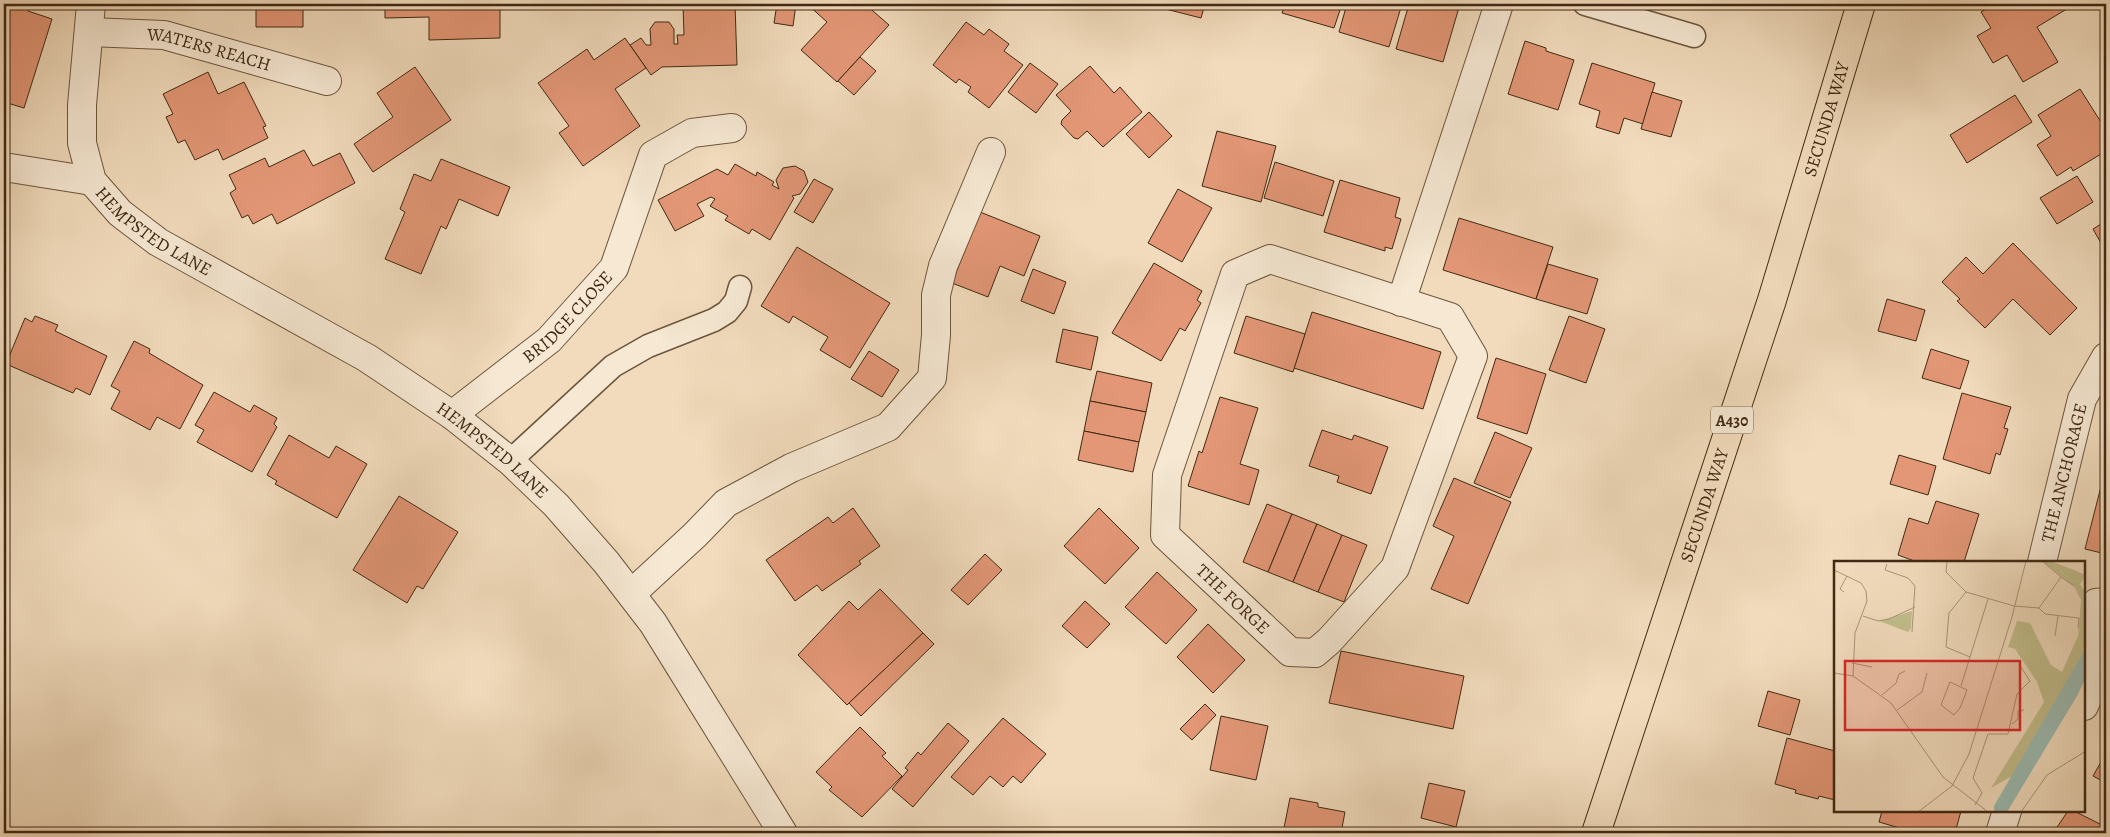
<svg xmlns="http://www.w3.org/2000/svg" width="2110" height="837" viewBox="0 0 2110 837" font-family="Alegreya,serif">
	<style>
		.building { fill: #e39776; stroke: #402913 }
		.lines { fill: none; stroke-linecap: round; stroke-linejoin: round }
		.service-casing { stroke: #6c563d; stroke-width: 25 }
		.minor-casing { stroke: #6c563d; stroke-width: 30 }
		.primary-casing { stroke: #402913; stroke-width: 30 }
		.service { stroke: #f6e8d3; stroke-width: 22 }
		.minor { stroke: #f6e8d3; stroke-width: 28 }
		.primary { stroke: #f1dbbc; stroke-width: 28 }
		.labels { text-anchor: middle; stroke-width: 4; stroke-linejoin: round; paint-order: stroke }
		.shield { fill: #f6e8d3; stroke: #77624d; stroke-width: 1 }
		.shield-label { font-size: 16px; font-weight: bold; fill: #402913 }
		.street-label { font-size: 18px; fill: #402913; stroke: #f6e8d3 }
		.inset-road { fill: none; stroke: #aa9478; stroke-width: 1 }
		.view { fill: #d62828; fill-opacity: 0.15; stroke: #d62828; stroke-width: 2.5 }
		.inset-edge { fill: none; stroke: #402913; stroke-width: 2.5 }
	</style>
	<rect width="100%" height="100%" fill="#f1dbbc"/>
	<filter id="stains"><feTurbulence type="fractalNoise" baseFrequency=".004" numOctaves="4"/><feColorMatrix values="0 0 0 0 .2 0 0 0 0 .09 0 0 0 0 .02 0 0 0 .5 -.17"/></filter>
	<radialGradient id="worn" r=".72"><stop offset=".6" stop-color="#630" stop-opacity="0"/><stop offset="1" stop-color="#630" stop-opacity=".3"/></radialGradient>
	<g class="building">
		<path d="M 4,4 L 30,4 L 28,11 L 52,19 L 24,108 L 4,102 Z"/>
		<path d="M 256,4 L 351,4 L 351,5 L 303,6 L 303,27 L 256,27 Z"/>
		<path d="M 385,4 L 476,4 L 476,9 L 500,9 L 500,38 L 429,40 L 429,17 L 385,18 Z"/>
		<path d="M 683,4 L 735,4 L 737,65 L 662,67 L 651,75 L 630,45 L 641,38 L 646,45 L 651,45 L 650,29 L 655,22 L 669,22 L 674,29 L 674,44 L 678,44 L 677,35 L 684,35 Z"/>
		<path d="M 777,4 L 796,4 L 793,26 L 774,23 Z"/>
		<path d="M 807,4 L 865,4 L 889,25 L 837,82 L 801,50 L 827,22 Z"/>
		<path d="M 1146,4 L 1205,4 L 1201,18 Z"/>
		<path d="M 1285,4 L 1342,4 L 1334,28 L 1282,13 Z"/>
		<path d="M 1347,4 L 1402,4 L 1389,47 L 1339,32 Z"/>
		<path d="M 1409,4 L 1431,8 L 1433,4 L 1460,4 L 1443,62 L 1396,49 Z"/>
		<path d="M 1995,4 L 2075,4 L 2037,27 L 2058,62 L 2023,82 L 2007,55 L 1993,63 L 1977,36 L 1991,28 L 1981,12 Z"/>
		<path d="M 966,22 L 984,35 L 989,29 L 1009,44 L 1004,51 L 1023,65 L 989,108 L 968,92 L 971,87 L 959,79 L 956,83 L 933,65 Z"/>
		<path d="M 625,38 L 646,68 L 615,89 L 640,126 L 583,166 L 559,133 L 569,126 L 538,83 L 587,49 L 594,60 Z"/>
		<path d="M 1525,41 L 1546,48 L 1546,51 L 1574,60 L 1558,110 L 1508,94 Z"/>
		<path d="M 860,57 L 876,71 L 854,95 L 838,81 Z"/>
		<path d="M 1030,63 L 1058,84 L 1036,113 L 1008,92 Z"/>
		<path d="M 1592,63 L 1655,83 L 1643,124 L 1624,118 L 1619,134 L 1596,127 L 1600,111 L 1579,104 Z"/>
		<path d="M 1090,66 L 1114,93 L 1120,87 L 1142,112 L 1103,147 L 1087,131 L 1078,139 L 1074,138 L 1061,124 L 1062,120 L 1071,111 L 1056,95 Z"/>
		<path d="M 415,67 L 451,120 L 373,172 L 354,144 L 393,117 L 377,93 Z"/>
		<path d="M 208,72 L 218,94 L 244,82 L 266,126 L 263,127 L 268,138 L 223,160 L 218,149 L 195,160 L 185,140 L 178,143 L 166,117 L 173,114 L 163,94 Z"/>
		<path d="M 2080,89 L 2106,130 L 2106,151 L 2073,171 L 2071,167 L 2057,176 L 2037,145 L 2051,136 L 2038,115 Z"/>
		<path d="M 1652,92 L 1682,101 L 1671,137 L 1641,129 Z"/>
		<path d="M 2015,95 L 2032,122 L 1967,163 L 1950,135 Z"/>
		<path d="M 1149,112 L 1172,136 L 1149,158 L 1126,134 Z"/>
		<path d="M 1217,131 L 1276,146 L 1261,202 L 1202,186 Z"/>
		<path d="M 304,150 L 313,166 L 340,153 L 355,183 L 277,224 L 272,214 L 253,224 L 248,215 L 242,218 L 230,193 L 236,189 L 229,175 L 265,158 L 269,167 Z"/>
		<path d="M 441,159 L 510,187 L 498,216 L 459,199 L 446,229 L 441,226 L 421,274 L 385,259 L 405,212 L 400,209 L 414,174 L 431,181 Z"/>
		<path d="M 1275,162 L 1334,181 L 1323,216 L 1264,198 Z"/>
		<path d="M 735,164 L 756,176 L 757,172 L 774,182 L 772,185 L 779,189 L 776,180 L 783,168 L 795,166 L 804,171 L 808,182 L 800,194 L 792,196 L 794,198 L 770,240 L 752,229 L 749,234 L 725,220 L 728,216 L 710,206 L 715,199 L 711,197 L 697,204 L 704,216 L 675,231 L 658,200 L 717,169 L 728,175 Z"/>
		<path d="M 2077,176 L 2093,202 L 2057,224 L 2040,198 Z"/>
		<path d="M 814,179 L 833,189 L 813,223 L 794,212 Z"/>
		<path d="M 1340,180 L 1400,198 L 1395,217 L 1401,219 L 1392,249 L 1385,247 L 1385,251 L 1324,232 Z"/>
		<path d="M 1178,189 L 1212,208 L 1182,262 L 1148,243 Z"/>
		<path d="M 980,212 L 1040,236 L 1024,276 L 1000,266 L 988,297 L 952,283 Z"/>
		<path d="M 1459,218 L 1553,247 L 1536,299 L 1443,270 Z"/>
		<path d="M 2106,221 L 2106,252 L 2093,229 Z"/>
		<path d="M 2013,243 L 2077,308 L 2050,335 L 2013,299 L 1985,328 L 1957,301 L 1960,299 L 1942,282 L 1966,257 L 1983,274 Z"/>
		<path d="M 797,247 L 890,303 L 850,368 L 820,350 L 828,337 L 793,316 L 789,323 L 761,306 Z"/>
		<path d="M 1154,263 L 1202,291 L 1197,300 L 1201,303 L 1185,331 L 1180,328 L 1161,361 L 1112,333 Z"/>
		<path d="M 1548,264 L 1598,279 L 1587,314 L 1536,299 Z"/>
		<path d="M 1033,269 L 1066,282 L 1054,314 L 1021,301 Z"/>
		<path d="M 1887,299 L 1925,310 L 1916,341 L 1878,331 Z"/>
		<path d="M 1312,312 L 1441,352 L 1423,409 L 1294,368 Z"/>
		<path d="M 35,316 L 58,325 L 55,331 L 107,356 L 90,395 L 76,388 L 73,393 L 6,364 L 25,318 L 32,322 Z"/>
		<path d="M 1246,316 L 1305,334 L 1293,372 L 1234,353 Z"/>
		<path d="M 1569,316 L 1605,329 L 1586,383 L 1549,370 Z"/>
		<path d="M 1063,329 L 1098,337 L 1091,370 L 1056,362 Z"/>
		<path d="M 134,341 L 150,349 L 149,353 L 203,385 L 180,429 L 157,417 L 150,430 L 111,409 L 120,391 L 111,386 Z"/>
		<path d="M 1931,349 L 1969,361 L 1960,389 L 1922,378 Z"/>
		<path d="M 869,351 L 899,370 L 882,397 L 851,379 Z"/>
		<path d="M 1496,358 L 1546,374 L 1527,434 L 1477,418 Z"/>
		<path d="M 1097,371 L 1152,383 L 1146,412 L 1090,401 Z"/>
		<path d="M 214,392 L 250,412 L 254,405 L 277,418 L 274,424 L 277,427 L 252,472 L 197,442 L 204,430 L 195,425 Z"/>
		<path d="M 1962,393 L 2011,407 L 2004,428 L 2008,429 L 2000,455 L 1996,453 L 1990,474 L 1943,459 Z"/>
		<path d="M 1220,397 L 1258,408 L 1240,464 L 1259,470 L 1249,505 L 1188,486 L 1199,451 L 1202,453 Z"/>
		<path d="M 1090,401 L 1146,412 L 1139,442 L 1084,431 Z"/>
		<path d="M 1322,430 L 1352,440 L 1354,435 L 1388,447 L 1371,494 L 1337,482 L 1339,476 L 1309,466 Z"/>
		<path d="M 1084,431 L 1139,442 L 1133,472 L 1078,460 Z"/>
		<path d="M 1495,432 L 1532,448 L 1510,498 L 1474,483 Z"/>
		<path d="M 289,435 L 329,458 L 336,446 L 367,464 L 337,518 L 275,484 L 277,481 L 267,475 Z"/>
		<path d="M 1899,455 L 1936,466 L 1928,495 L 1890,484 Z"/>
		<path d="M 2105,471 L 2106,471 L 2106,554 L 2085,549 Z"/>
		<path d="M 1454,478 L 1511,502 L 1468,604 L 1431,589 L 1454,536 L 1433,526 Z"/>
		<path d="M 399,496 L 458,532 L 423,589 L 417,586 L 407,603 L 353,570 Z"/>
		<path d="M 1936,501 L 1979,514 L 1964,562 L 1917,562 L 1898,555 L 1909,518 L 1928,524 Z"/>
		<path d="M 1267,504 L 1292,514 L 1268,572 L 1243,562 Z"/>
		<path d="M 853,508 L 880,546 L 859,561 L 861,564 L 822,591 L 817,585 L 795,601 L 766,560 L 828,517 L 833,523 Z"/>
		<path d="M 1099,508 L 1139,548 L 1105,584 L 1064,546 Z"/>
		<path d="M 1292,514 L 1317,524 L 1293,582 L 1268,572 Z"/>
		<path d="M 1317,524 L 1342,535 L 1318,592 L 1293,582 Z"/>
		<path d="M 1342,535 L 1367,545 L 1344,602 L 1318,592 Z"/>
		<path d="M 985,554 L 1002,570 L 968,605 L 951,590 Z"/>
		<path d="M 1157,572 L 1197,610 L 1166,644 L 1125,607 Z"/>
		<path d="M 880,589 L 923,633 L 847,705 L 798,655 L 849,601 L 858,610 Z"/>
		<path d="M 1085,601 L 1110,624 L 1087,648 L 1062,626 Z"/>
		<path d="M 1208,624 L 1245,660 L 1213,693 L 1177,657 Z"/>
		<path d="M 923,633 L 934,644 L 861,716 L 849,703 Z"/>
		<path d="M 1341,651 L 1464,676 L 1453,729 L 1329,703 Z"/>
		<path d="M 1768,691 L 1800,700 L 1790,735 L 1758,726 Z"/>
		<path d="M 1205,704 L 1216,715 L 1192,740 L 1180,729 Z"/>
		<path d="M 1221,716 L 1268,726 L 1256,780 L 1210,770 Z"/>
		<path d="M 1003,718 L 1046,754 L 1021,783 L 1013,776 L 1003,787 L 990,776 L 973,795 L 951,777 Z"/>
		<path d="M 948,723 L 969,741 L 913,807 L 892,789 L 908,770 L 905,768 L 918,752 L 921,755 Z"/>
		<path d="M 860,727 L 886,753 L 882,756 L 902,776 L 862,817 L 829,790 L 832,787 L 816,772 Z"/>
		<path d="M 1787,738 L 1835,751 L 1835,800 L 1819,796 L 1818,799 L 1795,793 L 1796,790 L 1775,784 Z"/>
		<path d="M 2106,753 L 2106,783 L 2093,776 Z"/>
		<path d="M 1429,783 L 1465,791 L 1456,827 L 1421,818 Z"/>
		<path d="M 1290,798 L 1318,803 L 1318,807 L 1345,812 L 1341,833 L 1283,833 Z"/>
		<path d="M 1882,811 L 1961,811 L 1955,833 L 1917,833 L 1879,822 Z"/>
		<path d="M 2068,811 L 2074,811 L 2106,827 L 2106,833 L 2053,833 Z"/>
	</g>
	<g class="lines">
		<g class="service-casing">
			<g id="service">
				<path d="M 1585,4 L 1694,36"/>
				<path d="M 510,461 L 613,366 L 648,346 L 714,320 L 727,312 L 736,301 L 740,287"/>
			</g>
		</g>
		<g class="minor-casing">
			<g id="minor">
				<path id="s1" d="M 91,4 L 82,105 L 82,143 L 92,181 L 120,213 L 158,242 L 367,358 L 452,415 L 510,461 L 556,505 L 606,562 L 653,623 L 783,833"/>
				<path id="s2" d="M 89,32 L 164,35 L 327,81"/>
				<path d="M 4,167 L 92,181"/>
				<path d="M 1270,259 L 1450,317 L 1473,356 L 1395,568 L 1329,641 L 1315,653 L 1290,652 L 1165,535 L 1167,475 L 1235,274 Z"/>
				<path d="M 1401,302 L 1499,4"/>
				<path id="s3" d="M 452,415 L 549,340 L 614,268 L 653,155 L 692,133 L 732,128"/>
				<path id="s4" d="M 2042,562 L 2082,399 L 2106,357"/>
				<path d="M 631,594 L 695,535 L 726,503 L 791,468 L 888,427 L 932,378 L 936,335 L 936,295 L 943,266 L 991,152"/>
				<path d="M 2084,706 L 2087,699 L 2096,603 L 2106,602"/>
				<path d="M 2000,833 L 2007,811"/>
			</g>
		</g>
		<g class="primary-casing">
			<g id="primary">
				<path id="s5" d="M 1596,833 L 1772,300 L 1861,4"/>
			</g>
		</g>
		<use href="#service" class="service"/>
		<use href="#minor" class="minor"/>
		<use href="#primary" class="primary"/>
	</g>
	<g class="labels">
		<rect class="shield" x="1711" y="406.5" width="42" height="27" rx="4"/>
		<g class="shield-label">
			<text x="1732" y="426">A430</text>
		</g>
		<g class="street-label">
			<text dy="6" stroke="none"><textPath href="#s2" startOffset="122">WATERS REACH</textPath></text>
			<text dy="6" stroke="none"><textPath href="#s5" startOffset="750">SECUNDA WAY</textPath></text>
			<text dy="6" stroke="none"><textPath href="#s1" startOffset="259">HEMPSTED LANE</textPath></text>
			<text dy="6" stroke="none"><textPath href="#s3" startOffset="152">BRIDGE CLOSE</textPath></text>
			<text dy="6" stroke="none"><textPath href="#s1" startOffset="664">HEMPSTED LANE</textPath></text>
			<text dy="6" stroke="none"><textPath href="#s4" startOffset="92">THE ANCHORAGE</textPath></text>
			<text dy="6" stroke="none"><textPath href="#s5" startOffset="345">SECUNDA WAY</textPath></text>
			<text transform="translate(1233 599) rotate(43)" y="6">THE FORGE</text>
		</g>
	</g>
	<g transform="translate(1834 561)">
		<rect width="251" height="251" fill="#f1dbbc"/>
		<path d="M 208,0 L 216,0 L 239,21 L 250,18 L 246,23 L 251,32 L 251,74 L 242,104 L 232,102 L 244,75 L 247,39 L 240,25 ZM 78,50 L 77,67 L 74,71 L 45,60 Z" fill="#c2be8c"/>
		<path d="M 216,0 L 243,10 L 251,14 L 251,18 L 239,21 ZM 251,59 L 251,88 L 242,104 L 178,215 L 157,227 L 210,141 L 203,121 L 181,88 L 174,86 L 183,60 L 196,62 L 217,104 L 228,111 L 232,102 L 242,104 Z" fill="#c2be8c"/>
		<path d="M 251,88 L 251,119 L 243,135 L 173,251 L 160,251 L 160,245 Z" fill="#9bbbb2"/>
		<path class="inset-road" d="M 113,0 L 112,11 L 132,31 L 180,45 L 205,47 L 227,16 L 240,25M 208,0 L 227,16M 53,3 L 51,9 L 74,17 L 81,25 L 78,71M 0,9 L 27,22 L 32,30 L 33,40 L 21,72 L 19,115 L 57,142 L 109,216 L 154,251M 10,31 L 6,28 L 13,15M 132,31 L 115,52 L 112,86 L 136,96M 205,47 L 211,53 L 245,57 L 244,67M 29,55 L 44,60 L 55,58 L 81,46M 221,75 L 224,55M 18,102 L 38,106M 0,112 L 19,115M 116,121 L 133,129 L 126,147 L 120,154 L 107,144 ZM 127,125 L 154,38M 48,134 L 62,122 L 65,113 L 71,110M 63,149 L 88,131 L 93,112M 178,163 L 184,158 L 184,150 L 190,149M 141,244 L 148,232 L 139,217 L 154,173 L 174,173 L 183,133 L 196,120 L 185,103M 84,251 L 118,225 L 135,193 L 178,56 L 192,0M 187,251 L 213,214 L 252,190"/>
		<path class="view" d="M 11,100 L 186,100 L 186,169 L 11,169 Z"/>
		<rect width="251" height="251" class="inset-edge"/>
	</g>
	<rect width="2110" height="837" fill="none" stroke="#f1dbbc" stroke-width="20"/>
	<rect x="5" y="5" width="2100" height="827" fill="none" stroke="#402913" stroke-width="2.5"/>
	<rect x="10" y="10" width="2090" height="817" fill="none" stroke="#402913"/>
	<rect width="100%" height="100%" filter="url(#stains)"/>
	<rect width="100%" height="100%" fill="url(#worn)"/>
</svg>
